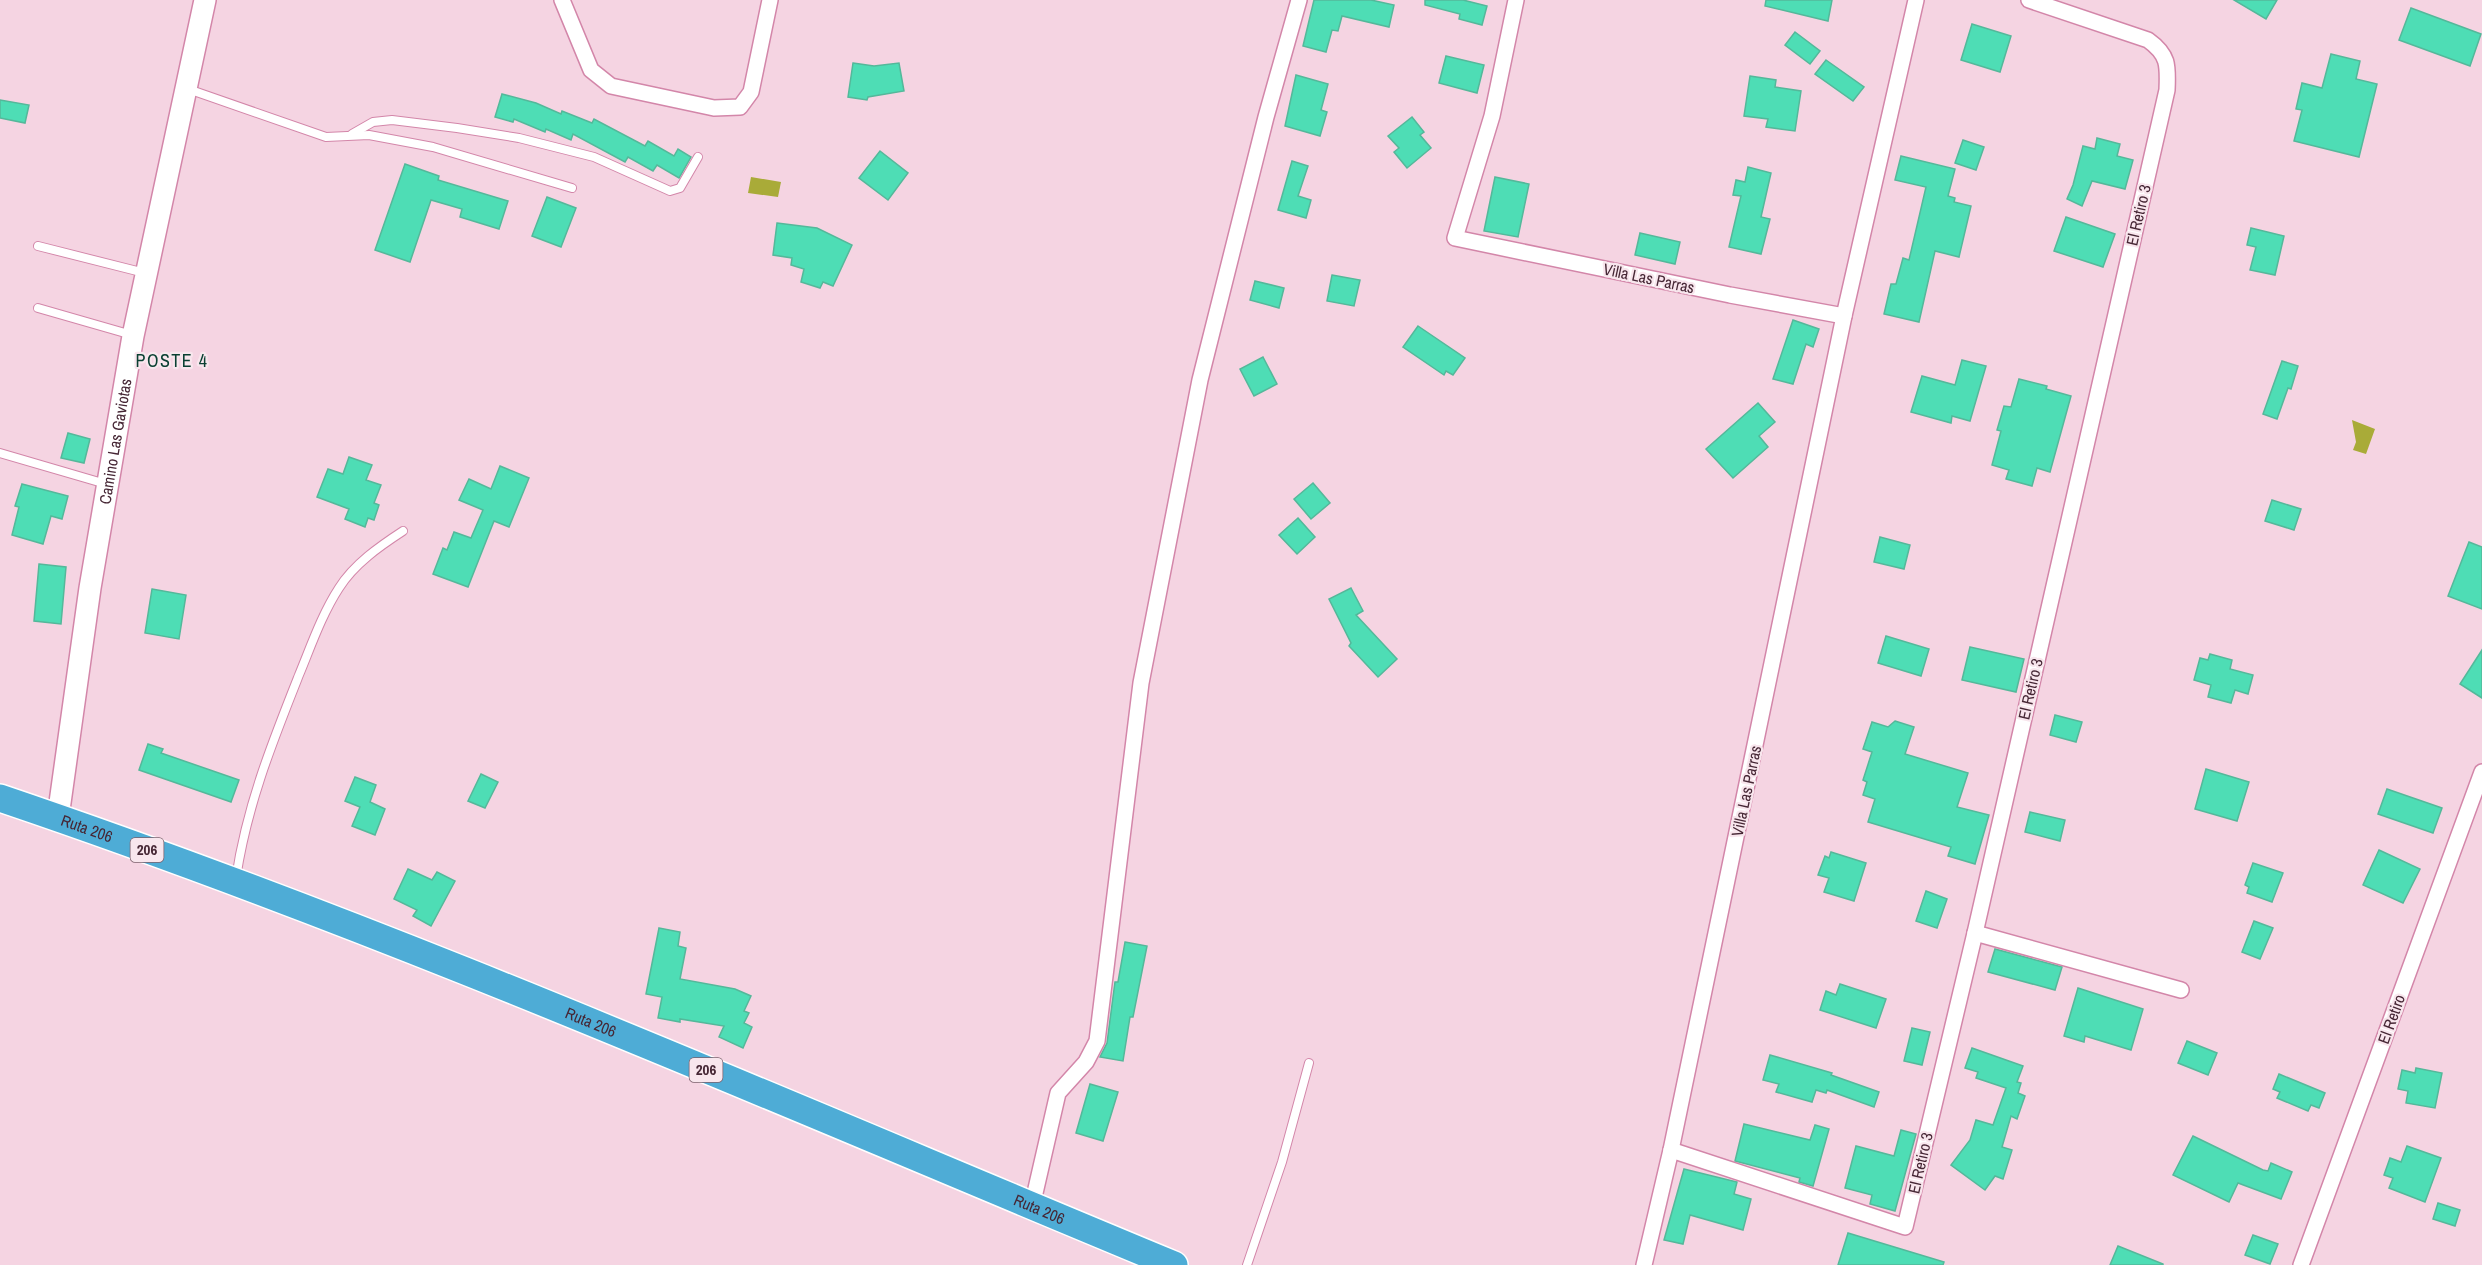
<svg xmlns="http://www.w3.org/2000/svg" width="2482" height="1265" viewBox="0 0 2482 1265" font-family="'Archivo Narrow',sans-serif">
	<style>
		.water { fill: #a9ab38 }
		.building { fill: #4eddb5; stroke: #54b89a; stroke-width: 1.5 }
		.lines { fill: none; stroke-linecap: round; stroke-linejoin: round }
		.lane-casing { stroke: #d386a9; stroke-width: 10 }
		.street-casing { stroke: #d386a9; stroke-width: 18 }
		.secondary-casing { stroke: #d386a9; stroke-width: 24 }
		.highway-casing { stroke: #fff; stroke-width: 30 }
		.lane { stroke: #fff; stroke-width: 8 }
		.street { stroke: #fff; stroke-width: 15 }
		.secondary { stroke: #fff; stroke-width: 21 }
		.highway { stroke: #4eacd6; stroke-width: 27 }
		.labels { text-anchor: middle; stroke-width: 4.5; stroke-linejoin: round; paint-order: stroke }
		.shield { fill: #f8e6ed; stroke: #7b606c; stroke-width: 1.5 }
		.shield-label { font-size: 15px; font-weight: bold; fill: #462735 }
		.street-label { font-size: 16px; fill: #462735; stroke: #f8e6ed }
		.neighbourhood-label { font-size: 18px; letter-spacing: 1.5px; fill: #0a4032; stroke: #f8e6ed }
	</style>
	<rect width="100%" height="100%" fill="#f5d4e2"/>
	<g class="water">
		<path d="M 751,177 L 781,182 L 778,197 L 748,193 Z"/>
		<path d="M 2352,420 L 2375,429 L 2366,454 L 2353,450 L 2356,442 Z"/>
	</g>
	<g class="building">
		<path d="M 1314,0 L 1371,0 L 1394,5 L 1389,27 L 1342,16 L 1338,31 L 1332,30 L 1326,52 L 1303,46 Z"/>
		<path d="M 1425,0 L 1463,0 L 1487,6 L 1482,25 L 1459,19 L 1460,14 L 1425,5 Z"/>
		<path d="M 1766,0 L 1832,0 L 1828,21 L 1765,6 Z"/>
		<path d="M 2234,0 L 2277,0 L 2266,19 Z"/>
		<path d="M 2411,8 L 2481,34 L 2470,66 L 2399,40 Z"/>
		<path d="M 1972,24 L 2011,36 L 2000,72 L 1961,60 Z"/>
		<path d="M 1795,32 L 1820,51 L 1810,64 L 1785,45 Z"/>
		<path d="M 2331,54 L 2360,61 L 2356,79 L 2377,84 L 2359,157 L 2294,141 L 2302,110 L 2296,109 L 2302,83 L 2322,88 Z"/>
		<path d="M 1446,56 L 1484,65 L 1477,93 L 1439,83 Z"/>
		<path d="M 1826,60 L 1864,87 L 1853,101 L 1815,74 Z"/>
		<path d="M 853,63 L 874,66 L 899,63 L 904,91 L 868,97 L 867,100 L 848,97 Z"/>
		<path d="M 1296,75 L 1328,84 L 1321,110 L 1327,112 L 1320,136 L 1285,126 Z"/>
		<path d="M 1750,76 L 1776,80 L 1775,87 L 1801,91 L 1795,131 L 1766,127 L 1768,119 L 1744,116 Z"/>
		<path d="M 502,94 L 536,103 L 561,114 L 562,111 L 592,123 L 594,119 L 645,146 L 648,141 L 674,156 L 678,149 L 691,157 L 679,178 L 657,165 L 653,171 L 628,157 L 625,162 L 573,134 L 571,140 L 546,129 L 545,132 L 514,119 L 513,122 L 495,117 Z"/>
		<path d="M 0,100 L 29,105 L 25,123 L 0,118 Z"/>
		<path d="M 1412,117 L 1424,132 L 1420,135 L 1431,148 L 1407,168 L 1394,152 L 1399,148 L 1388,136 Z"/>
		<path d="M 2097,138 L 2120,144 L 2117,156 L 2133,160 L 2125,189 L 2092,181 L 2082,206 L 2067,199 L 2073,185 L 2083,146 L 2095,149 Z"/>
		<path d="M 1963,140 L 1984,147 L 1976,170 L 1955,163 Z"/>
		<path d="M 880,151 L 908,173 L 888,200 L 859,178 Z"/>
		<path d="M 1901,156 L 1955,169 L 1948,196 L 1955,198 L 1954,202 L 1971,206 L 1959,257 L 1935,251 L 1919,322 L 1884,314 L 1891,284 L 1896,284 L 1903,258 L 1909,260 L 1926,187 L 1895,180 Z"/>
		<path d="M 1292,161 L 1308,166 L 1298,196 L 1311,200 L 1306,218 L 1278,210 Z"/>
		<path d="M 405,164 L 439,176 L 438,180 L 508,201 L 499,229 L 460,217 L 462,209 L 431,200 L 410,262 L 375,250 Z"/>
		<path d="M 1748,167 L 1771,173 L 1761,217 L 1770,219 L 1761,254 L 1729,247 L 1741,196 L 1733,195 L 1736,180 L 1745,182 Z"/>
		<path d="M 1495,177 L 1529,184 L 1518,237 L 1484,231 Z"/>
		<path d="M 547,197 L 576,208 L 561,247 L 532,236 Z"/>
		<path d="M 2066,217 L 2115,234 L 2103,267 L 2054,251 Z"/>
		<path d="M 777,223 L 817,228 L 852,245 L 833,286 L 823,282 L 820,288 L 801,282 L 804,269 L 791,265 L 792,258 L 773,255 Z"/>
		<path d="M 2251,228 L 2284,236 L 2275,275 L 2250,270 L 2256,247 L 2247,245 Z"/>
		<path d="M 1640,233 L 1680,242 L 1675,264 L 1635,255 Z"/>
		<path d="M 1332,275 L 1360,280 L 1354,306 L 1327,301 Z"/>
		<path d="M 1255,281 L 1284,288 L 1279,308 L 1250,300 Z"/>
		<path d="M 1793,320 L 1819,329 L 1813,347 L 1806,344 L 1793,384 L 1773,379 Z"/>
		<path d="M 1418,326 L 1465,358 L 1453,375 L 1446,371 L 1444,375 L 1403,347 Z"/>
		<path d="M 1263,357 L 1277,384 L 1254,396 L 1240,369 Z"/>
		<path d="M 1962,360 L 1986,366 L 1970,421 L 1952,416 L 1951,423 L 1911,412 L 1922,376 L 1955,385 Z"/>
		<path d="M 2282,361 L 2298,366 L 2291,389 L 2288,388 L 2277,419 L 2263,414 Z"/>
		<path d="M 2019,379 L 2047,386 L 2046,389 L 2071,396 L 2050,472 L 2037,468 L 2032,486 L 2006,479 L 2009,470 L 1992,465 L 2001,431 L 1997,430 L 2004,406 L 2011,407 Z"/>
		<path d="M 1758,403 L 1775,422 L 1759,436 L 1768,447 L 1733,478 L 1706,449 Z"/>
		<path d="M 68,433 L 90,439 L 84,463 L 61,458 Z"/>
		<path d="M 349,457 L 372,465 L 366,480 L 381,485 L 374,503 L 379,505 L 374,520 L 368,518 L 365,527 L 345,519 L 349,509 L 317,497 L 328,469 L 343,474 Z"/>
		<path d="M 500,466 L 529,478 L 509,527 L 494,521 L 468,587 L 433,574 L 443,548 L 447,550 L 454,532 L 471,538 L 483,510 L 459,500 L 469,479 L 491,489 Z"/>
		<path d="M 1313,483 L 1330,503 L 1311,519 L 1294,499 Z"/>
		<path d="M 22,484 L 68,496 L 62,519 L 51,516 L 43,544 L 12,535 L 19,507 L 15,506 Z"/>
		<path d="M 2272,500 L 2301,509 L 2294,530 L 2265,521 Z"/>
		<path d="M 1298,518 L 1315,537 L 1297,554 L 1279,535 Z"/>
		<path d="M 1880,537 L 1910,545 L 1904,569 L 1874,562 Z"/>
		<path d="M 2469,542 L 2482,547 L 2482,609 L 2448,596 Z"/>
		<path d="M 39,564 L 66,567 L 61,624 L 34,621 Z"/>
		<path d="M 1351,588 L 1363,611 L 1356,615 L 1397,659 L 1378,677 L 1349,646 L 1351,643 L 1329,599 Z"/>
		<path d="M 152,589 L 186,595 L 179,639 L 145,633 Z"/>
		<path d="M 1886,636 L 1929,649 L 1921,676 L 1878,663 Z"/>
		<path d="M 1970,647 L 2024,659 L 2016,692 L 1962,680 Z"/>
		<path d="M 2482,650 L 2482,698 L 2460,684 Z"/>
		<path d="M 2210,654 L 2232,660 L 2230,669 L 2253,675 L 2248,694 L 2235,690 L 2231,703 L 2208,697 L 2211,685 L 2194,680 L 2200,658 L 2208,660 Z"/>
		<path d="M 2055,715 L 2082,722 L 2076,742 L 2050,735 Z"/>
		<path d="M 1895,721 L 1914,727 L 1905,754 L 1968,773 L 1957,807 L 1989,815 L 1975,864 L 1948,856 L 1951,847 L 1868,822 L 1875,799 L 1863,795 L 1867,782 L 1863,780 L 1872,752 L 1863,749 L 1872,722 L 1888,727 Z"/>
		<path d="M 148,744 L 163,749 L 161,753 L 239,780 L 231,802 L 139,770 Z"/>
		<path d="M 2206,769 L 2249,782 L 2237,821 L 2195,809 Z"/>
		<path d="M 481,774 L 498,782 L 485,808 L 468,801 Z"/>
		<path d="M 355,777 L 376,785 L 370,802 L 385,809 L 375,835 L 352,826 L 360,807 L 345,801 Z"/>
		<path d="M 2387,789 L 2442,808 L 2433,833 L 2378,814 Z"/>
		<path d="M 2030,812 L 2065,820 L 2060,841 L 2025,832 Z"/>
		<path d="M 2379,850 L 2420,869 L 2403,903 L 2363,885 Z"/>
		<path d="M 1831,852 L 1866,863 L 1854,901 L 1824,892 L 1829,878 L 1818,875 L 1825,856 L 1829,858 Z"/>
		<path d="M 2253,863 L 2283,873 L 2272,902 L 2247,893 L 2249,887 L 2245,885 Z"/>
		<path d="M 408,869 L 432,880 L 437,872 L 455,881 L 431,926 L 413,916 L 417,910 L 394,899 Z"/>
		<path d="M 1926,891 L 1947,899 L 1937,928 L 1916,921 Z"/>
		<path d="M 2254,921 L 2273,928 L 2260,959 L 2242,952 Z"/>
		<path d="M 659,928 L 680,932 L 678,946 L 686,948 L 680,979 L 735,989 L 751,996 L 744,1011 L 749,1013 L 744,1023 L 752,1027 L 743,1048 L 719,1037 L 724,1026 L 680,1019 L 680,1022 L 658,1018 L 662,997 L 646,994 Z"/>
		<path d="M 1125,942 L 1147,946 L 1133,1017 L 1130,1017 L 1123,1061 L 1100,1057 L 1107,1043 L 1115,982 L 1118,982 Z"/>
		<path d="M 1995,949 L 2062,967 L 2055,990 L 1988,972 Z"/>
		<path d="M 1840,984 L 1886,999 L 1876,1028 L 1820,1010 L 1826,991 L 1836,995 Z"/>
		<path d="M 2078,988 L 2143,1009 L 2131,1050 L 2085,1036 L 2084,1042 L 2064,1036 Z"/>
		<path d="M 1912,1028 L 1930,1032 L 1922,1065 L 1904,1061 Z"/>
		<path d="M 2187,1041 L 2217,1053 L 2208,1075 L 2178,1063 Z"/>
		<path d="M 1972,1048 L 2023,1066 L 2017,1082 L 2021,1083 L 2018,1093 L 2025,1096 L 2017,1119 L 2011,1116 L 2002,1147 L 2012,1150 L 2003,1179 L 1995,1176 L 1985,1190 L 1951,1165 L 1970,1140 L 1976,1120 L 1993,1125 L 2006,1088 L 1976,1078 L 1978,1072 L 1965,1068 Z"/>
		<path d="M 1770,1055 L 1832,1073 L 1831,1075 L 1879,1092 L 1874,1107 L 1827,1090 L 1826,1093 L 1816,1090 L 1812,1102 L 1776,1092 L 1779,1084 L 1763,1080 Z"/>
		<path d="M 2416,1068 L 2442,1073 L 2435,1108 L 2406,1103 L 2408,1091 L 2398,1089 L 2402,1070 L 2415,1073 Z"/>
		<path d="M 2279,1074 L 2325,1093 L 2319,1108 L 2311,1105 L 2308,1111 L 2277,1098 L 2280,1092 L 2273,1089 Z"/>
		<path d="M 1090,1084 L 1118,1092 L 1103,1141 L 1076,1133 Z"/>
		<path d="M 1744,1124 L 1810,1140 L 1815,1125 L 1829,1129 L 1813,1186 L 1799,1182 L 1800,1178 L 1735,1161 Z"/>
		<path d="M 1901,1130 L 1916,1134 L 1895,1211 L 1870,1204 L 1872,1195 L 1845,1188 L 1856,1146 L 1894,1156 Z"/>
		<path d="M 2193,1136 L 2263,1170 L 2268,1171 L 2271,1163 L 2292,1172 L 2281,1199 L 2238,1183 L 2229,1202 L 2173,1175 Z"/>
		<path d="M 2407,1146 L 2441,1158 L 2425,1202 L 2389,1188 L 2393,1178 L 2384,1175 L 2390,1158 L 2401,1162 Z"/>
		<path d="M 1684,1169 L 1737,1182 L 1734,1194 L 1751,1199 L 1743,1230 L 1690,1215 L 1683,1244 L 1664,1240 Z"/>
		<path d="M 2438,1203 L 2460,1210 L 2455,1226 L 2433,1219 Z"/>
		<path d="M 1848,1233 L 1944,1262 L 1943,1265 L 1838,1265 Z"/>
		<path d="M 2253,1235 L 2278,1244 L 2270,1264 L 2245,1255 Z"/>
		<path d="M 2118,1246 L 2163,1264 L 2163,1265 L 2110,1265 Z"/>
	</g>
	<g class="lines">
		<g class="lane-casing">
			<g id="lane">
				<path d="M 188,89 L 326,137 L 369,135 L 433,147 L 572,188"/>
				<path d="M 352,134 L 373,122 L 392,120 L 457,128 L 519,138 L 594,157 L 670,191 L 680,188 L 698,157"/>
				<path d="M 38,246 L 145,273"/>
				<path d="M 38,308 L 132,335"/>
				<path d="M 0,453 L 106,484"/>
				<path d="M 236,878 C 247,805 272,743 299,675 C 311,646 322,614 339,588 C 354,564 380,546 403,531"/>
				<path d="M 1247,1265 L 1282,1162 L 1309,1063"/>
			</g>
		</g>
		<g class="street-casing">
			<g id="street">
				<path d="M 562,0 L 591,70 L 611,86 L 714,108 L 740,107 L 751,92 L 770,0"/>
				<path d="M 1516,0 L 1492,116 L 1455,238 L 1730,295 L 1844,316"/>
				<path d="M 1975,933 L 2181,990"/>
				<path d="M 1671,1150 L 1905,1227 L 1975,933 L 2167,90 C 2168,66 2169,55 2148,40 L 2029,0"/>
				<path d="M 1032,1206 L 1058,1093 L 1086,1062 L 1097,1041 L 1141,683 L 1200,380 L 1266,117 L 1299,0"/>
				<path d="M 1644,1265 L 1671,1150 L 1844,316 L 1916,0"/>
				<path d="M 2301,1265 L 2482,772"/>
			</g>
		</g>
		<g class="secondary-casing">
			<g id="secondary">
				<path id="s1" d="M 58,817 L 90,588 L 133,336 L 205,0"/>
			</g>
		</g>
		<g class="highway-casing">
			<g id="highway">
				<path id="s2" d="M 0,798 C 399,933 785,1104 1174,1265"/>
			</g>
		</g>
		<use href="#lane" class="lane"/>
		<use href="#street" class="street"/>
		<use href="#secondary" class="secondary"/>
		<use href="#highway" class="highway"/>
	</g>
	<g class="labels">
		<g class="shield">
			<rect x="130.5" y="838" width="33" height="24" rx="4.5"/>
			<rect x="689.5" y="1058" width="33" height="24" rx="4.5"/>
		</g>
		<g class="shield-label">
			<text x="147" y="855">206</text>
			<text x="706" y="1075">206</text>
		</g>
		<g class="street-label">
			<text transform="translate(2138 215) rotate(-77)" y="6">El Retiro 3</text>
			<text transform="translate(1649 278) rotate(12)" y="6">Villa Las Parras</text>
			<text dy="6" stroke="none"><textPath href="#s1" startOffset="380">Camino Las Gaviotas</textPath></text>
			<text transform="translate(2030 689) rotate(-77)" y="6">El Retiro 3</text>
			<text transform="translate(1746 791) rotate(-78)" y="6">Villa Las Parras</text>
			<text dy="6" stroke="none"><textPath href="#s2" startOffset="92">Ruta 206</textPath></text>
			<text transform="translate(2391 1019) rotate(-70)" y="6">El Retiro</text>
			<text dy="6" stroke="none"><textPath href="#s2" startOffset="632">Ruta 206</textPath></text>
			<text transform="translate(1920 1163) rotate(-77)" y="6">El Retiro 3</text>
			<text dy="6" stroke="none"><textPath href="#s2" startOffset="1118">Ruta 206</textPath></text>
		</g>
		<g class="neighbourhood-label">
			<text x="172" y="367">POSTE 4</text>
		</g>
	</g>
</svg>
